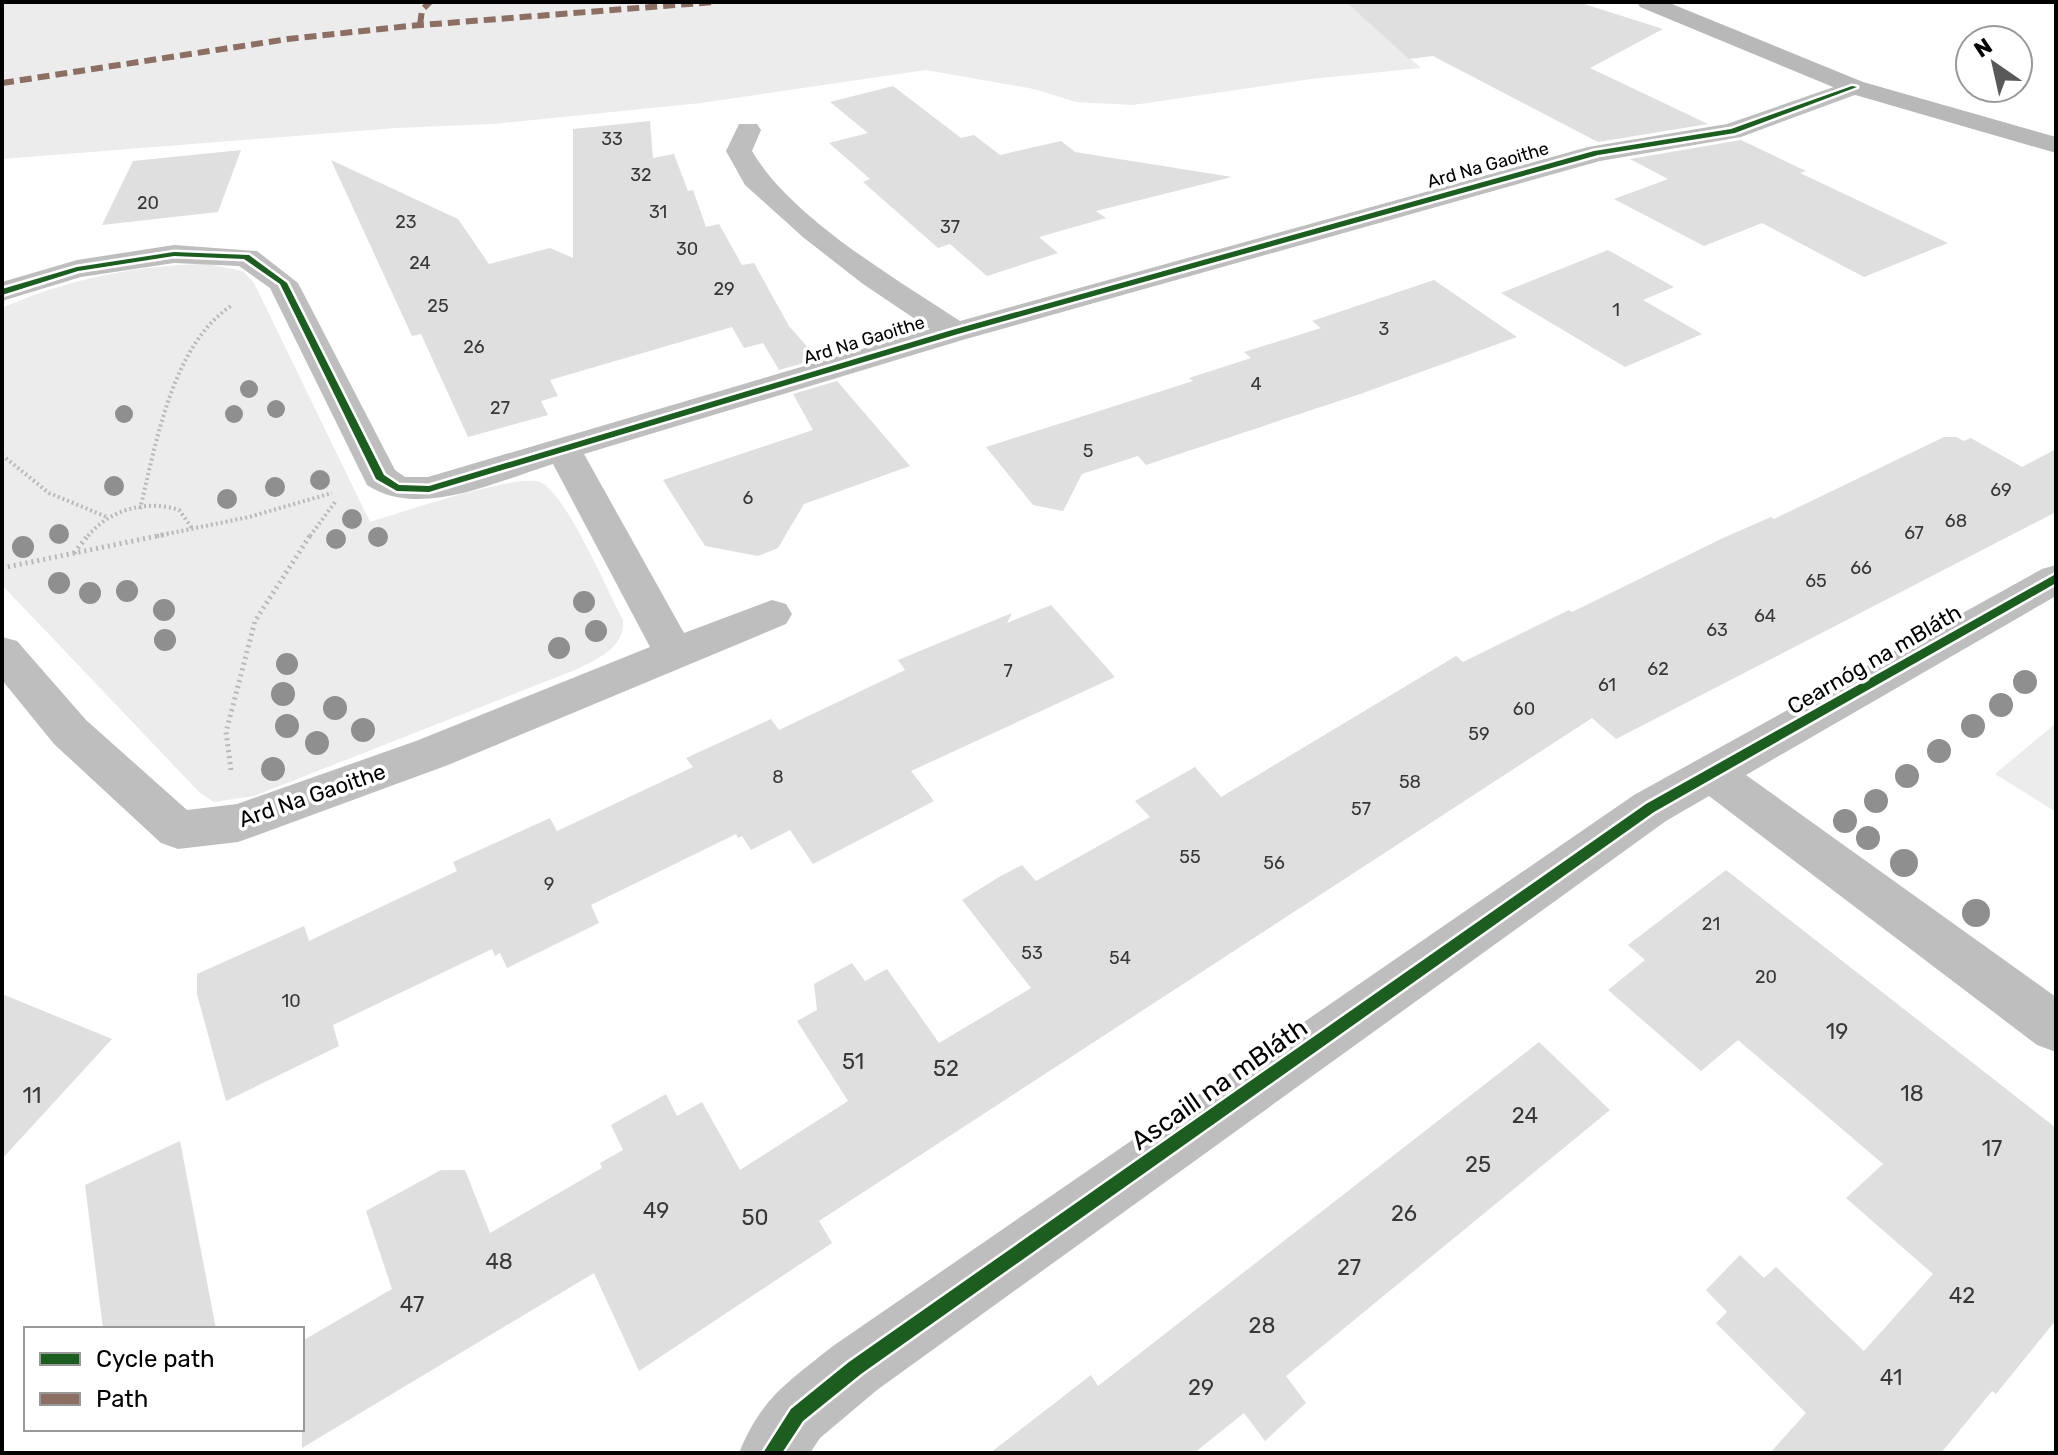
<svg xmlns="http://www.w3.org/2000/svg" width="2058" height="1455" viewBox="0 0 2058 1455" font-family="Rubik,sans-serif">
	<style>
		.green { fill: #ececec }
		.building { fill: #dfdfdf }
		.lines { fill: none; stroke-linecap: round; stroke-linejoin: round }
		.path-far1 { stroke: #b9b9b9; stroke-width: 4; stroke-dasharray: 2 3; stroke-linecap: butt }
		.path { stroke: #b9b9b9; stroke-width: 5; stroke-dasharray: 2 4; stroke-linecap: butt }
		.street { fill: #bebebe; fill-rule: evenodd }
		.secondary { fill: #b8b8b8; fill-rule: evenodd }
		.quiet { stroke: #8d6e63; stroke-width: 6; stroke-dasharray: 12 6; stroke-linecap: butt }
		.cycleway-casing { stroke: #fff; stroke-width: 5 }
		.cycleway { fill: #1b5e20; fill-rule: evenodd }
		.tree { fill: #8f8f8f }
		.labels { text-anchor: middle; stroke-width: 7; stroke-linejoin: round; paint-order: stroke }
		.number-label { font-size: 18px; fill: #383838 }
		.far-street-label { font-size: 18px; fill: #000; stroke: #fff }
		.street-label { font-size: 22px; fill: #000; stroke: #fff }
		.near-number-label { font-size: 22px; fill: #383838 }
		.near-street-label { font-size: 26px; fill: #000; stroke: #fff }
	</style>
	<rect width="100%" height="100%" fill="#fff"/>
	<g class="green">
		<path d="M 2,2 L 1347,2 L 1421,68 L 1311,79 L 1133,105 L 1076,102 L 1034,89 L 926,70 L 701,103 L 492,124 L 396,128 L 2,159 Z"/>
		<path d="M 208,264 L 243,271 L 254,283 L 370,522 C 399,513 522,471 542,483 C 568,498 607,590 623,620 C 626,647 596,660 575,670 L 254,796 L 214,802 L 200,793 L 2,585 L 2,308 C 68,279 136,265 208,264 Z"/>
		<path d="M 2056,723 L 2056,812 L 1995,774 Z"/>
	</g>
	<g class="building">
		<path d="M 1346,2 L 1578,2 L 1663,29 L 1590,68 L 1708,124 L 1598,142 L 1433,56 L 1409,59 Z"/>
		<path d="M 893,86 L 961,138 L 974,135 L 1000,155 L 1061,141 L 1075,152 L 1232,177 L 1096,211 L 1106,218 L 1039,237 L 1058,253 L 987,276 L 950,244 L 938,248 L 863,182 L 870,179 L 829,143 L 868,133 L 830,102 Z"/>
		<path d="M 650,121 L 653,158 L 674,154 L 688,191 L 693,190 L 706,227 L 719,224 L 742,265 L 754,263 L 789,326 L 818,359 L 779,370 L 763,343 L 744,348 L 732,327 L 550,380 L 558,396 L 541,401 L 548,415 L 468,437 L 421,334 L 412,336 L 331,160 L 458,219 L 489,264 L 550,248 L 573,258 L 573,129 Z"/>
		<path d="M 1741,140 L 1806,171 L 1800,173 L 1948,243 L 1864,277 L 1762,223 L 1704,246 L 1614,199 L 1668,179 L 1630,159 Z"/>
		<path d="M 241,150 L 218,212 L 102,225 L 133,161 Z"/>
		<path d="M 1608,250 L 1674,287 L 1643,300 L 1702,334 L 1625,367 L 1501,293 Z"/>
		<path d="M 1434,280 L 1517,337 L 1363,393 L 1146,465 L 1138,456 L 1082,474 L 1063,511 L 1033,505 L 986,447 L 1193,381 L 1189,378 L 1251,358 L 1244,352 L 1321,328 L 1312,321 Z"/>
		<path d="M 837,381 L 910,466 L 804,504 L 778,548 L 758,556 L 705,546 L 663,480 L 813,430 L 793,394 Z"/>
		<path d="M 1944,437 L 1956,437 L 1964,441 L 1971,438 L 2022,467 L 2056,449 L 2056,512 L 1616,739 L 1592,718 L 819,1221 L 832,1243 L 639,1371 L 594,1273 L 302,1448 L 302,1341 L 392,1289 L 366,1211 L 441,1170 L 465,1170 L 490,1233 L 602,1168 L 600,1163 L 623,1150 L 611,1125 L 666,1094 L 677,1116 L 702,1102 L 740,1170 L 848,1101 L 797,1021 L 817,1010 L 814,984 L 852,963 L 865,981 L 887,969 L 939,1043 L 1031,988 L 962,900 L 999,877 L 1022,865 L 1036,881 L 1150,817 L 1135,801 L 1195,767 L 1221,797 L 1456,656 L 1463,662 L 1569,610 L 1572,612 L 1723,538 L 1771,517 L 1774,519 Z"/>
		<path d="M 1051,605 L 1115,677 L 911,771 L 934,801 L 813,864 L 790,830 L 751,850 L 742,836 L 738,838 L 736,834 L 591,905 L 599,923 L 507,968 L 500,953 L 495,956 L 492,949 L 333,1025 L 339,1046 L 226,1101 L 197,994 L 197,974 L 304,926 L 309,941 L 457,871 L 453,862 L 550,818 L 557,831 L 693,767 L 686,758 L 771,719 L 779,730 L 905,670 L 898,660 L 1012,613 L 1007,623 Z"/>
		<path d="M 1726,870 L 2056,1128 L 2056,1320 L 1996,1394 L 1992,1391 L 1941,1453 L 1770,1453 L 1806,1413 L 1716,1323 L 1727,1312 L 1706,1290 L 1740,1255 L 1764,1278 L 1776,1267 L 1864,1351 L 1933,1274 L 1846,1198 L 1883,1164 L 1738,1040 L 1701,1071 L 1608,990 L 1645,960 L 1628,945 Z"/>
		<path d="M 2,994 L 112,1039 L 2,1159 Z"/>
		<path d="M 1539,1042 L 1610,1110 L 1286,1376 L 1306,1403 L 1265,1441 L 1244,1413 L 1194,1453 L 990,1453 L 1091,1375 L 1098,1386 Z"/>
		<path d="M 180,1141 L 216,1329 L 103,1329 L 85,1185 Z"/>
	</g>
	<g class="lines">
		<g class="path-far1">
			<path d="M 2,455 L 49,493 L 107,517"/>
			<path d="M 140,509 C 156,444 172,345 231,306"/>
			<path d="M 88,536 C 109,510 147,499 179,510 L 192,528"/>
			<path d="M 157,536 L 249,517 L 332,493"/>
			<path d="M 310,536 L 336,501"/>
		</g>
		<g class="path">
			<path d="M 74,553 L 89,534"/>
			<path d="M 2,568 L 167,534"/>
			<path d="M 231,770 L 226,732 L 255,621 L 311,534"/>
		</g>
		<g class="street">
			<path d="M 1854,80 L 1863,82 L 1866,87 L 1863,92 L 1741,137 L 1600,161 L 966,339 L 584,454 L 684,633 L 772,600 L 786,604 L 792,614 L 786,624 L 448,765 L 255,836 L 238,842 L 178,849 L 161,843 L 54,744 L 2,680 L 2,637 L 17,641 L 86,720 L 187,810 L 237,804 L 416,741 L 650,647 L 553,464 C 497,481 420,520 367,485 L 270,288 L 239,266 L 174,263 L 81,277 L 2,301 L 2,282 L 77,260 L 174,245 L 257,251 L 298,283 L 395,470 L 405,477 L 428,477 L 930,329 L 863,284 L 804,238 L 745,185 L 726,151 L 739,124 L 757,124 L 761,130 L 752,151 C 791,218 895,278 960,321 L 1588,147 L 1727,124 Z"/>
			<path d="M 2056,565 L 2056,596 L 1746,775 L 2056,997 L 2056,1052 L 2037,1045 L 1709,796 L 1666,821 L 877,1390 L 820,1438 L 810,1453 L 739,1453 C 762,1397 788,1382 833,1346 L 1634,795 L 2042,569 Z"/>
		</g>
		<path class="secondary" d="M 1637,2 L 1667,2 L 1863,82 L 2056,137 L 2056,153 L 1845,92 L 1640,7 Z"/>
		<g class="quiet">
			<path d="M 420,25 L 422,10 L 430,2"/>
			<path d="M 2,83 L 288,39 L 409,26 L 714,2"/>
		</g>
		<g class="cycleway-casing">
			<g id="cycleway">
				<path d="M 1852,86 L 1857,87 L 1735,133 L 1598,155 L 958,334 L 429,492 L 397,491 L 376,479 L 280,284 L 244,259 L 174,256 L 78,271 L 2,295 L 2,289 L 77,267 L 174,252 L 249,255 L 287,283 L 384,475 L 399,485 L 429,486 L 952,330 L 1594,151 L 1731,129 Z"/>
				<path d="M 2056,574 L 2056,583 L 1654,812 L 861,1374 L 803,1421 L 782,1453 L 763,1453 L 791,1409 L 849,1362 L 1646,804 Z"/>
			</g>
		</g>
		<use href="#cycleway" class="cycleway"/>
	</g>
	<g class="tree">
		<circle cx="249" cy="389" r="9"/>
		<circle cx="276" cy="409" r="9"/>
		<circle cx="124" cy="414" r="9"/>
		<circle cx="234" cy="414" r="9"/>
		<circle cx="320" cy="480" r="10"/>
		<circle cx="114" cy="486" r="10"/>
		<circle cx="275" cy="487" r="10"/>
		<circle cx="227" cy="499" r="10"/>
		<circle cx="352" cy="519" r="10"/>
		<circle cx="59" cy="534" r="10"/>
		<circle cx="378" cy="537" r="10"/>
		<circle cx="336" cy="539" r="10"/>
		<circle cx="23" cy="547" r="11"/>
		<circle cx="59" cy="583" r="11"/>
		<circle cx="127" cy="591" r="11"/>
		<circle cx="90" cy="593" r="11"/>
		<circle cx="584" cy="602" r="11"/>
		<circle cx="164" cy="610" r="11"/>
		<circle cx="596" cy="631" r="11"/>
		<circle cx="165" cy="640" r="11"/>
		<circle cx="559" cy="648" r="11"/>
		<circle cx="287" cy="664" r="11"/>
		<circle cx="2025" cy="682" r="12"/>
		<circle cx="283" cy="694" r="12"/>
		<circle cx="2001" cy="705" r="12"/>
		<circle cx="335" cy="708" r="12"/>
		<circle cx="287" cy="726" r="12"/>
		<circle cx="1973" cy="726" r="12"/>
		<circle cx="363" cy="730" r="12"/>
		<circle cx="317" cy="743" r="12"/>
		<circle cx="1939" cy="751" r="12"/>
		<circle cx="273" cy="769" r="12"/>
		<circle cx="1907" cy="776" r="12"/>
		<circle cx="1876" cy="801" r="12"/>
		<circle cx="1845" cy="821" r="12"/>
		<circle cx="1868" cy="838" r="12"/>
		<circle cx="1904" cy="863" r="14"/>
		<circle cx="1976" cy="913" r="14"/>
	</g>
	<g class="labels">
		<g class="number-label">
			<text x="612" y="145">33</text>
			<text x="641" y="181">32</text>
			<text x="148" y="209">20</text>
			<text x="658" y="218">31</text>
			<text x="406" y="228">23</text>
			<text x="950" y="233">37</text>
			<text x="687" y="255">30</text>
			<text x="420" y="269">24</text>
			<text x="724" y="295">29</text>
			<text x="438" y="312">25</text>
			<text x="1616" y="316">1</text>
			<text x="1384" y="335">3</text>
			<text x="474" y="353">26</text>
			<text x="1256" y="390">4</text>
			<text x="500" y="414">27</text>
			<text x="1088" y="457">5</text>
			<text x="2001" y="496">69</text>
			<text x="748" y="504">6</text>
			<text x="1956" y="527">68</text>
			<text x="1914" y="539">67</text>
			<text x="1861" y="574">66</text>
			<text x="1816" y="587">65</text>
			<text x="1765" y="622">64</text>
			<text x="1717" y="636">63</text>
			<text x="1658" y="675">62</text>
			<text x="1008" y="677">7</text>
			<text x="1607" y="691">61</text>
			<text x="1524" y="715">60</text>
			<text x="1479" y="740">59</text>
			<text x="778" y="783">8</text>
			<text x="1410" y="788">58</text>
			<text x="1361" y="815">57</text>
			<text x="1190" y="863">55</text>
			<text x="1274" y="869">56</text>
			<text x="549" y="890">9</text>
			<text x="1711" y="930">21</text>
			<text x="1032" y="959">53</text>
			<text x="1120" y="964">54</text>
			<text x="1766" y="983">20</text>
			<text x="291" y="1007">10</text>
		</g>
		<g class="far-street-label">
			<text transform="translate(1488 165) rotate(-16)" y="6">Ard Na Gaoithe</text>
			<text transform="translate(864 340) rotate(-17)" y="6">Ard Na Gaoithe</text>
		</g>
		<g class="street-label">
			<text transform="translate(1874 659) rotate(-30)" y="8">Cearnóg na mBláth</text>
			<text transform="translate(312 795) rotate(-19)" y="8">Ard Na Gaoithe</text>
		</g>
		<g class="near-number-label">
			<text x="1837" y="1039">19</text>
			<text x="853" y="1069">51</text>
			<text x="946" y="1076">52</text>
			<text x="1912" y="1101">18</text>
			<text x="32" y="1103">11</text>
			<text x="1525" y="1123">24</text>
			<text x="1992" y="1156">17</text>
			<text x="1478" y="1172">25</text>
			<text x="656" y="1218">49</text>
			<text x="1404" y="1221">26</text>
			<text x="755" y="1225">50</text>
			<text x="499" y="1269">48</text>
			<text x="1349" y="1275">27</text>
			<text x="1962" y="1303">42</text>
			<text x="412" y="1312">47</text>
			<text x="1262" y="1333">28</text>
			<text x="1891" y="1385">41</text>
			<text x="1201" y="1395">29</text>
		</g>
		<g class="near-street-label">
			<text transform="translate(1219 1084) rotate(-35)" y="9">Ascaill na mBláth</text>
		</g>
	</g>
	<rect width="2058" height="1455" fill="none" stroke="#000000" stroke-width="8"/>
	<rect x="24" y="1327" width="280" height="104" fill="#ffffff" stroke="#999999" stroke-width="2"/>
	<rect x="40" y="1353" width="40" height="12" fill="#1b5e20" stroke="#999999" stroke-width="2"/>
	<text x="96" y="1367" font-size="24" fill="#000000">Cycle path</text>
	<rect x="40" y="1393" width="40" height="12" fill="#8d6e63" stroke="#999999" stroke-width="2"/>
	<text x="96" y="1407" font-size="24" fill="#000000">Path</text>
	<g transform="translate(1994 64) rotate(326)"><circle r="38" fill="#ffffff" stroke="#999999" stroke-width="2"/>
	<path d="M0-6L14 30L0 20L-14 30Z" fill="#595959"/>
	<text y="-12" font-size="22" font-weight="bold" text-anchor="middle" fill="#000000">N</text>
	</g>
</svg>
